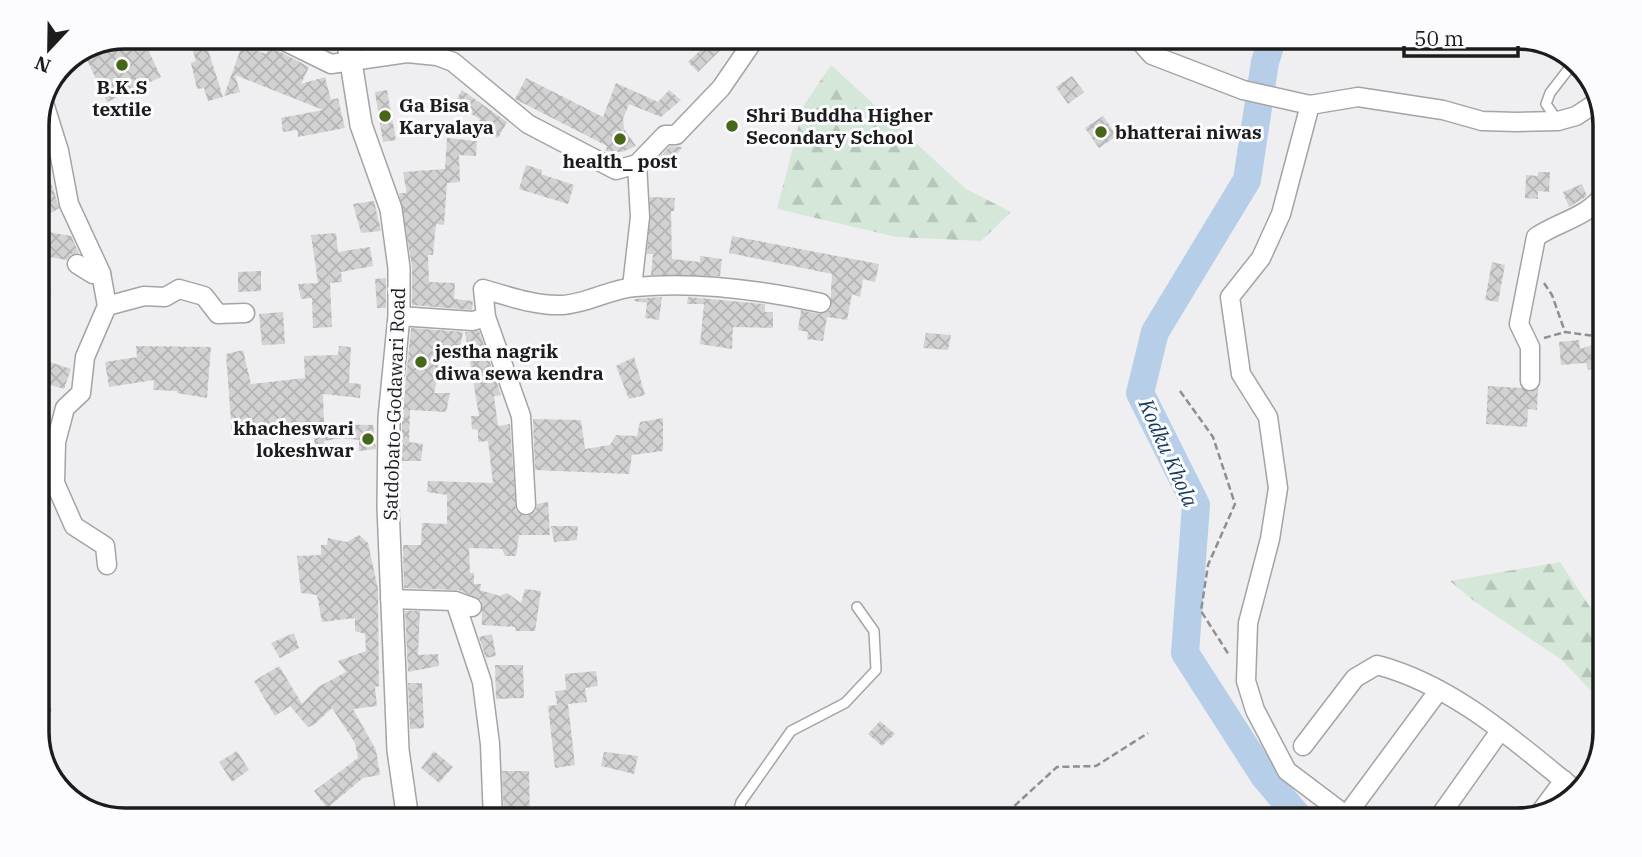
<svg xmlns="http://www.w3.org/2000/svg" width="1642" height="857" viewBox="0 0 1642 857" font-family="'IBM Plex Serif',serif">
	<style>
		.forest { fill: url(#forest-firs) }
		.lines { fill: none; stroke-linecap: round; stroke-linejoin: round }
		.river { stroke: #b6cee7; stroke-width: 28 }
		.building { fill: url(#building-cross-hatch) }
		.service-casing { stroke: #a4a4a6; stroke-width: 12 }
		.minor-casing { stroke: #a4a4a6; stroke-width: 21 }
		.tertiary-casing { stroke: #a4a4a6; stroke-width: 24 }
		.path { stroke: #8f8f90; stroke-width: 2.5; stroke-dasharray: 7 3.5; stroke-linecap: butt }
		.service { stroke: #fff; stroke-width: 9 }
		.minor { stroke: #fff; stroke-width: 18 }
		.tertiary { stroke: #fff; stroke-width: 21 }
		.poi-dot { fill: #48661a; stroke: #fcfcfe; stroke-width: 2.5 }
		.labels { text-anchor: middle; stroke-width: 6; stroke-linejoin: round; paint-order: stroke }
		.poi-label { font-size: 19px; font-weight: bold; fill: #1c1c1d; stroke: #fcfcfe; text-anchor: start }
		.street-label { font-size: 19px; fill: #1c1c1d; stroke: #fcfcfe }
		.water-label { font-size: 21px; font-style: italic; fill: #153a5c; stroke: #fcfcfe }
		.rim { fill: none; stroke: #1c1c1d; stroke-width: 3.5 }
	</style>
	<defs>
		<pattern id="forest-firs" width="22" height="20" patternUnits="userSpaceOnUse" patternTransform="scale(1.75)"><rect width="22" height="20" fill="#d5e7d8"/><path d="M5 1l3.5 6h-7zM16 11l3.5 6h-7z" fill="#b6c6b9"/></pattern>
		<pattern id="building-cross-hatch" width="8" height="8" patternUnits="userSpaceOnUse" patternTransform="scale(1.75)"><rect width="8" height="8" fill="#d3d2d3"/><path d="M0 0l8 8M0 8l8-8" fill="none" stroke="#b5b4b5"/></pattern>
	</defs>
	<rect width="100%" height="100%" fill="#efeff1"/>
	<g class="forest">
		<path d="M 831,65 L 966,189 L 1011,212 L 981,241 L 897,237 L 777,209 L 804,105 Z"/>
		<path d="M 1560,562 L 1598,619 L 1597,697 L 1562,660 L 1474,601 L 1450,581 Z"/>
	</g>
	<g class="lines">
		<path class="river" d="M 1273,37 L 1265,62 L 1247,180 L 1155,332 L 1140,393 L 1196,505 L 1185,653 L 1264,776 L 1301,820"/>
	</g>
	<g class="building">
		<path d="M 125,37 L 142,37 L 161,77 L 107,102 L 84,54 Z"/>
		<path d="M 189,37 L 204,37 L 223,97 L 208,101 L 204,88 L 197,89 L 191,63 L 196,61 Z"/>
		<path d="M 508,37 L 545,37 L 539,50 L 533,47 L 531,50 L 498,38 Z"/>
		<path d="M 714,37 L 734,37 L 698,72 L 688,62 Z"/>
		<path d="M 242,45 L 266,54 L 269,46 L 309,67 L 301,84 L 325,77 L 331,100 L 338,98 L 345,128 L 298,137 L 297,130 L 283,132 L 281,118 L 323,110 L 235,75 L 240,92 L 224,96 Z"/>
		<path d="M 1072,76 L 1084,92 L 1068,104 L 1056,87 Z"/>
		<path d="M 526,78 L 603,117 L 616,83 L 658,102 L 669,90 L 681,100 L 661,117 L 629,104 L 623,119 L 624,129 L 636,146 L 622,152 L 606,151 L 607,146 L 515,99 Z"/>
		<path d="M 387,90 L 396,140 L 383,142 L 375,92 Z"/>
		<path d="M 462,90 L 507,122 L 498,138 L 476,126 L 480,119 L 454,104 Z"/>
		<path d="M 1103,116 L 1117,136 L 1099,148 L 1085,128 Z"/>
		<path d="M 447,138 L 477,141 L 476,156 L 459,155 L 460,182 L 447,183 L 444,225 L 436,224 L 433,255 L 428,255 L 429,282 L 455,283 L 454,299 L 473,301 L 472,310 L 412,305 L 412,266 L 399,193 L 406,193 L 406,189 L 403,172 L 445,169 Z"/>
		<path d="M 670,146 L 682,147 L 667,169 L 655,162 Z"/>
		<path d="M 526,165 L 542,170 L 541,174 L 574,185 L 568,204 L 519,189 Z"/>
		<path d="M 1538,172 L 1550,172 L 1549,192 L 1538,191 L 1538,199 L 1525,198 L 1526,175 L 1538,176 Z"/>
		<path d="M 50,179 L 59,208 L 37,222 L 37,187 Z"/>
		<path d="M 1582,184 L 1587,196 L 1569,207 L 1563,192 Z"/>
		<path d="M 650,197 L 675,198 L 674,211 L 671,211 L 672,259 L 700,262 L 700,256 L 722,259 L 720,276 L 651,275 L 653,254 L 647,254 Z"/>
		<path d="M 374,201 L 381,231 L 361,233 L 353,204 Z"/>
		<path d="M 37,230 L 71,236 L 79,253 L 71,254 L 67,260 L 37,255 Z"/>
		<path d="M 336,233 L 338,252 L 370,247 L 373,266 L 341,272 L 342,282 L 330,283 L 332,327 L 313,328 L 312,298 L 301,299 L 298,284 L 318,283 L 311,235 Z"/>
		<path d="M 732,236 L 879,264 L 875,282 L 863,279 L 860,297 L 852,294 L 847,320 L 827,317 L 823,341 L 807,339 L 808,332 L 798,330 L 801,310 L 819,314 L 830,310 L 832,274 L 729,253 Z"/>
		<path d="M 1492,262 L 1505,265 L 1498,302 L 1485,300 Z"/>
		<path d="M 261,271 L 261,291 L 238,292 L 238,272 Z"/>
		<path d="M 386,278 L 386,308 L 377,308 L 375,279 Z"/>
		<path d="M 37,286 L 51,289 L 42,326 L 37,326 Z"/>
		<path d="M 662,297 L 659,320 L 645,318 L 647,303 L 634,301 L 635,299 Z"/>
		<path d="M 688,297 L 765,304 L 765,312 L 773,312 L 773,328 L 733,327 L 732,349 L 700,344 L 704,304 L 687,304 Z"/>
		<path d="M 283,312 L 285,344 L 262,345 L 259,314 Z"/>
		<path d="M 411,328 L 463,332 L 460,347 L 445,347 L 434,393 L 450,393 L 446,412 L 410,410 L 409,442 L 423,444 L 421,461 L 402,461 L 402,419 Z"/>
		<path d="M 479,331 L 500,392 L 501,395 L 494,396 L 498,426 L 510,424 L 516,511 L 527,516 L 536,511 L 537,504 L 548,502 L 550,535 L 519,535 L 516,556 L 505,556 L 502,549 L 469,548 L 470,573 L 474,573 L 474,584 L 481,584 L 480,590 L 500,596 L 507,593 L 521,603 L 525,589 L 541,591 L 535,631 L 516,631 L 515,627 L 482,625 L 481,600 L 459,590 L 404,588 L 403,545 L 421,545 L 422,523 L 447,524 L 447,495 L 427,492 L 428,481 L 493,483 L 488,441 L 478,442 L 478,430 L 472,429 L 471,416 L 479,416 L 465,332 Z"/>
		<path d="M 926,333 L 951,335 L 948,350 L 923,348 Z"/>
		<path d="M 1579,340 L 1580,349 L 1596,344 L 1602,366 L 1588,370 L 1586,363 L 1561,365 L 1559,342 Z"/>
		<path d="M 136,346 L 211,347 L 207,398 L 177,393 L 177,391 L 153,390 L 154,380 L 109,387 L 105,362 L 137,357 Z"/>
		<path d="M 339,346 L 351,347 L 349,383 L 361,384 L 360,398 L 323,394 L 324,424 L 373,425 L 376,449 L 359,451 L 359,440 L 342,438 L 324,441 L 325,453 L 316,454 L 312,422 L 278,423 L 278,436 L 248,437 L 244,434 L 232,434 L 226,354 L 243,350 L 251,384 L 305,378 L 304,356 L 338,355 Z"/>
		<path d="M 634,357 L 645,395 L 629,399 L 616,366 Z"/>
		<path d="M 44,360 L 71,369 L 64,389 L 37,381 Z"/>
		<path d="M 1488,386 L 1522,388 L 1529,392 L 1538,389 L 1537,410 L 1528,409 L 1527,427 L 1486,424 Z"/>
		<path d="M 663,418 L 663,451 L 632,455 L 629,474 L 535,470 L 533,419 L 581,420 L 585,449 L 610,445 L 616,435 L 637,436 L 640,422 Z"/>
		<path d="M 551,526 L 578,526 L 577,540 L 554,542 Z"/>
		<path d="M 359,535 L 368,543 L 378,589 L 379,686 L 375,687 L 377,706 L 353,709 L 376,750 L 380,775 L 363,778 L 327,808 L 314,791 L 358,758 L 355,743 L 332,708 L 314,725 L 308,727 L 290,706 L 275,716 L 254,681 L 279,666 L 302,704 L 318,687 L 346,672 L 338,661 L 366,651 L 365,634 L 355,631 L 355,618 L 322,622 L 317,595 L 301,593 L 297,556 L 321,555 L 321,545 L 327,545 L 328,538 L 347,542 Z"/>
		<path d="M 405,611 L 420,611 L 418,655 L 438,654 L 439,666 L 408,672 Z"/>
		<path d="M 294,633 L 299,648 L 280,658 L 271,643 Z"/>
		<path d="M 492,634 L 496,656 L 486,658 L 479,637 Z"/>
		<path d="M 495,665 L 523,665 L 524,698 L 496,699 Z"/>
		<path d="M 596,671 L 598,686 L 585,688 L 587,702 L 568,704 L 575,765 L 555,768 L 548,706 L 557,705 L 555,691 L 566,690 L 565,674 Z"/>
		<path d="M 408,683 L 422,683 L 424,728 L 410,729 Z"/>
		<path d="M 880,721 L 895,734 L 882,746 L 868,734 Z"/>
		<path d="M 237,751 L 249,770 L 232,782 L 219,762 Z"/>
		<path d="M 434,751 L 453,767 L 439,783 L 421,768 Z"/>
		<path d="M 604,752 L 638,756 L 634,774 L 601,766 Z"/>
		<path d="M 502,771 L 529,771 L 530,820 L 504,820 Z"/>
	</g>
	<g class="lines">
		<g class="service-casing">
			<g id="service">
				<path d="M 1558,121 L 1546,104 L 1550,93 L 1574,62"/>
				<path d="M 736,820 L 741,802 L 791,731 L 845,703 L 876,670 L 874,631 L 857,607"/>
			</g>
		</g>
		<g class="minor-casing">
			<g id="minor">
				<path d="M 276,37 L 331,64 L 407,53 L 437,56 L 453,62 L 528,124 L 616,170 L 637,164 L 665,135 L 676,135 L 721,88 L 756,37"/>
				<path d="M 1136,37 L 1152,55 L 1243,90 L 1310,105 L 1358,97 L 1443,110 L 1482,121 L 1517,122 L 1558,121 L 1576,116 L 1599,101"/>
				<path d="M 44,103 L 59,151 L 69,204 L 101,273 L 107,306 L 85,357 L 81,393 L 65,408 L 56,442 L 55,483 L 74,526 L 105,546 L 107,565"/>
				<path d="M 1310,105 L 1281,214 L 1261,258 L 1230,297 L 1241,374 L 1268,417 L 1278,488 L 1270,539 L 1248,623 L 1246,681 L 1255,710 L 1287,771 L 1352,820"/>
				<path d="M 77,264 L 93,274 L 101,273"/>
				<path d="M 632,287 L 640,217 L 637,164"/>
				<path d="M 107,306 L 144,296 L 165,297 L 179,289 L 204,296 L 218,314 L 245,313"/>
				<path d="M 399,316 L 473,321 L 486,317"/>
				<path d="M 1530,381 L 1530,347 L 1519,324 L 1536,237 C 1559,221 1587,218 1604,194"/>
				<path d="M 526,505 L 521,416 L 486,317 L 483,289 C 508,296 535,306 562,305 C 586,304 610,289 635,287 C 696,281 761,290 821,303"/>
				<path d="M 390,599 L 455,601 L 472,607"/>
				<path d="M 455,601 L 482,682 L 490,744 L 493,820"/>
				<path d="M 1303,746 L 1355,678 L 1377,665 C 1454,685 1517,743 1578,792"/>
				<path d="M 1539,814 L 1564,780"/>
				<path d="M 1346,816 L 1439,690"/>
				<path d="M 1437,820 L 1500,731"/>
			</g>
		</g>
		<g class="tertiary-casing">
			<path id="tertiary" d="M 347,37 L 361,125 L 391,209 L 399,268 L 399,316 L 389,418 L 388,507 L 398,750 L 408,820"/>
		</g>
		<g class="path">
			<path d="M 1544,283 L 1552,295 L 1565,332 L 1602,337"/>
			<path d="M 1544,338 L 1565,332"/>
			<path d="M 1180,391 L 1213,437 L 1235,504 L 1208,565 L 1201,611 L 1229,655"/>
			<path d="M 37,677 L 50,710 L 37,728"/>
			<path d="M 999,820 L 1057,767 L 1096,766 L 1148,733"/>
		</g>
		<use href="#service" class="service"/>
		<use href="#minor" class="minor"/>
		<use href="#tertiary" class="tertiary"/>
	</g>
	<g class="poi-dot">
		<circle cx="122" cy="65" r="7"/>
		<circle cx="385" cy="116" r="7"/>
		<circle cx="732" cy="126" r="7"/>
		<circle cx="1101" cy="132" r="7"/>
		<circle cx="620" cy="139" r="7"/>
		<circle cx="421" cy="362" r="7"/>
		<circle cx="368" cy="439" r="7"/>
	</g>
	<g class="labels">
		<g class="poi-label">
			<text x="122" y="94" text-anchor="middle">B.K.S<tspan x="122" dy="22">textile</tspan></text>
			<text x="399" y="112">Ga Bisa<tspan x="399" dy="22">Karyalaya</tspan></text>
			<text x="746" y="122">Shri Buddha Higher<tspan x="746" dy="22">Secondary School</tspan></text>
			<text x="1115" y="139">bhatterai niwas</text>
			<text x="620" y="168" text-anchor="middle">health_ post</text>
			<text x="435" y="358">jestha nagrik<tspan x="435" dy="22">diwa sewa kendra</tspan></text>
			<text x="354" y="435" text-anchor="end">khacheswari<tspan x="354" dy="22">lokeshwar</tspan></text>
		</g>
		<g class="street-label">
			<text transform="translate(394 404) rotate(-88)" y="7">Satdobato-Godawari Road</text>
		</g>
		<g class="water-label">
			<text transform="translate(1168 453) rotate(66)" y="7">Kodku Khola</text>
		</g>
	</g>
	<path d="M0 0H1642V857H0ZM125 49H1517A76 76 0 0 1 1593 125V732A76 76 0 0 1 1517 808H125A76 76 0 0 1 49 732V125A76 76 0 0 1 125 49Z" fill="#fcfcfe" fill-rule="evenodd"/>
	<path class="rim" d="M125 49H1517A76 76 0 0 1 1593 125V732A76 76 0 0 1 1517 808H125A76 76 0 0 1 49 732V125A76 76 0 0 1 125 49Z"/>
	<g transform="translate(49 49) rotate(202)" stroke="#fcfcfe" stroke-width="5" paint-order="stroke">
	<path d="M0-5L12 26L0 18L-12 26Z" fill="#1c1c1d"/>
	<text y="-10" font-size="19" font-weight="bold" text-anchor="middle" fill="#1c1c1d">N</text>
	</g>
	<path d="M1404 46v10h114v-10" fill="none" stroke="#1c1c1d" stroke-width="3.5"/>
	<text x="1414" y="46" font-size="21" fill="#1c1c1d" stroke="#fcfcfe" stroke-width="5" paint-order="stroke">50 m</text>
</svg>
